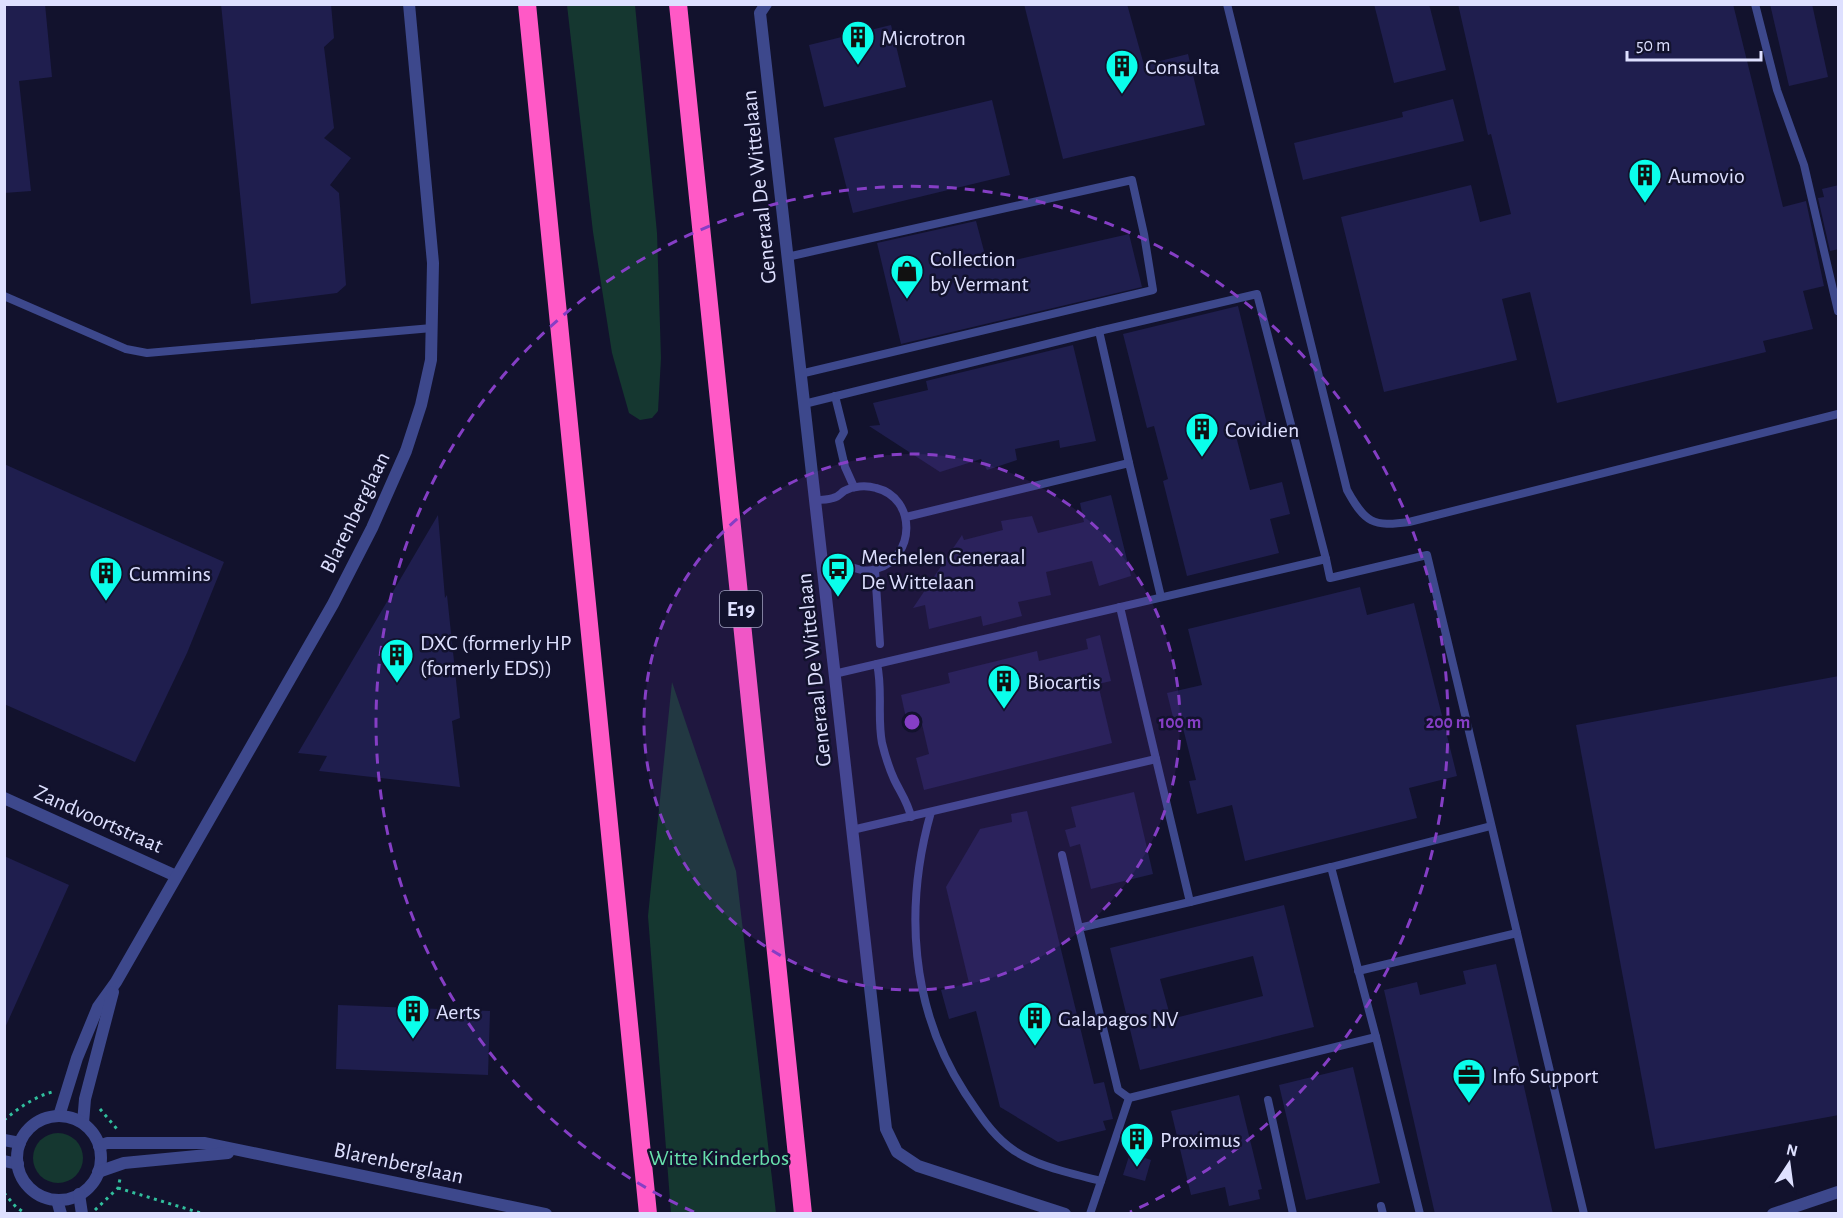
<svg xmlns="http://www.w3.org/2000/svg" width="1843" height="1218" viewBox="0 0 1843 1218" font-family="'Alegreya Sans',sans-serif">
	<style>
		.green { fill: #153730 }
		.building { fill: #1f1e4e; fill-rule: evenodd }
		.lines { fill: none; stroke-linecap: round; stroke-linejoin: round }
		.path { stroke: #31bf9d; stroke-width: 3; stroke-dasharray: 3 4.5; stroke-linecap: butt }
		.service { stroke: #3d488c; stroke-width: 8 }
		.minor { stroke: #3d488c; stroke-width: 12 }
		.tertiary { stroke: #3d488c; stroke-width: 12 }
		.motorway { stroke: #ff59c6; stroke-width: 18 }
		.ring { fill: none; stroke: #853ec5; stroke-width: 3; stroke-dasharray: 10 8 }
		.labels { text-anchor: middle; stroke-width: 5; stroke-linejoin: round; paint-order: stroke }
		.shield { fill: #12122d; stroke: #a1a2c0; stroke-width: 1.5 }
		.shield-label { font-size: 21px; font-weight: bold; fill: #dee0ff }
		.poi-label { font-size: 22px; fill: #dee0ff; stroke: #12122d; text-anchor: start }
		.street-label { font-size: 22px; fill: #dee0ff; stroke: #12122d }
		.park-label { font-size: 22px; fill: #68e1ad; stroke: #12122d }
		.centre { fill: #853ec5; stroke: #12122d; stroke-width: 3 }
		.ring-label { font-size: 18px; text-anchor: middle; font-weight: bold; fill: #853ec5; stroke: #12122d; stroke-width: 5; stroke-linejoin: round; paint-order: stroke }
	</style>
	<rect width="100%" height="100%" fill="#12122d"/>
	<g class="green">
		<path d="M 567,5 L 635,5 L 657,233 L 661,358 L 658,411 L 652,418 L 640,420 L 629,413 L 612,353 L 593,232 Z"/>
		<path d="M 672,682 L 736,871 L 776,1213 L 671,1213 L 648,916 Z"/>
		<circle cx="58" cy="1158" r="25"/>
	</g>
	<g class="building">
		<path d="M 4,4 L 45,4 L 52,77 L 19,81 L 31,191 L 4,193 Z"/>
		<path d="M 221,4 L 331,4 L 334,38 L 324,47 L 334,128 L 324,138 L 351,158 L 330,185 L 339,193 L 346,285 L 337,293 L 251,304 Z"/>
		<path d="M 1024,4 L 1127,4 L 1144,65 L 1188,54 L 1205,125 L 1063,159 Z"/>
		<path d="M 1374,4 L 1429,4 L 1446,70 L 1394,83 Z"/>
		<path d="M 1458,4 L 1733,4 L 1783,207 L 1806,201 L 1824,286 L 1803,291 L 1813,329 L 1763,341 L 1766,352 L 1557,403 L 1530,292 L 1502,299 L 1517,360 L 1384,392 L 1341,217 L 1471,185 L 1480,222 L 1511,214 L 1491,134 L 1488,135 Z"/>
		<path d="M 1770,4 L 1812,4 L 1828,77 L 1789,86 Z"/>
		<path d="M 891,25 L 906,87 L 824,107 L 809,45 Z"/>
		<path d="M 1453,99 L 1464,141 L 1303,180 L 1294,143 L 1403,117 L 1402,112 Z"/>
		<path d="M 992,100 L 1010,175 L 853,213 L 834,138 Z"/>
		<path d="M 1839,185 L 1839,249 L 1830,251 L 1818,198 L 1824,197 L 1822,189 Z"/>
		<path d="M 976,221 L 988,266 L 1129,234 L 1142,287 L 901,344 L 877,243 Z"/>
		<path d="M 1238,306 L 1268,428 L 1236,436 L 1250,490 L 1282,482 L 1290,514 L 1270,519 L 1279,553 L 1187,576 L 1163,481 L 1168,479 L 1154,426 L 1147,428 L 1123,334 Z"/>
		<path d="M 1073,345 L 1096,441 L 1060,448 L 1059,440 L 1015,449 L 1017,460 L 987,470 L 981,459 L 940,472 L 869,426 L 880,425 L 873,403 L 928,390 L 926,381 Z"/>
		<path d="M 4,464 L 224,562 L 187,653 L 135,762 L 4,704 Z"/>
		<path d="M 1111,495 L 1131,576 L 1099,586 L 1092,561 L 1046,572 L 1051,595 L 1018,602 L 1022,616 L 983,626 L 981,616 L 929,629 L 925,605 L 913,608 L 962,535 L 964,540 L 1003,530 L 1001,521 L 1032,516 L 1038,533 L 1084,522 L 1080,503 Z"/>
		<path d="M 438,515 L 445,598 L 447,595 L 460,718 L 452,721 L 460,787 L 319,771 L 327,756 L 298,753 Z"/>
		<path d="M 1360,587 L 1367,615 L 1414,603 L 1457,776 L 1409,788 L 1417,818 L 1245,861 L 1232,805 L 1197,814 L 1189,781 L 1196,780 L 1182,724 L 1175,725 L 1167,693 L 1202,685 L 1188,629 Z"/>
		<path d="M 1100,635 L 1111,681 L 1098,684 L 1112,743 L 924,790 L 916,758 L 929,754 L 922,724 L 908,727 L 901,695 L 950,683 L 948,673 L 1037,651 L 1039,661 L 1088,649 L 1086,639 Z"/>
		<path d="M 1839,676 L 1839,1115 L 1655,1149 L 1576,725 Z"/>
		<path d="M 1134,792 L 1153,874 L 1091,889 L 1080,844 L 1070,847 L 1065,830 L 1076,827 L 1071,807 Z"/>
		<path d="M 1027,811 L 1094,1084 L 1104,1082 L 1113,1119 L 1103,1121 L 1106,1130 L 1058,1142 L 1000,1107 L 976,1011 L 949,1019 L 941,990 L 969,983 L 946,887 L 980,829 L 1012,822 L 1011,814 Z"/>
		<path d="M 4,856 L 69,885 L 4,1030 Z"/>
		<path d="M 1284,905 L 1314,1027 L 1140,1070 L 1110,948 ZM 1253,956 L 1263,996 L 1171,1019 L 1160,979 Z"/>
		<path d="M 1496,964 L 1553,1214 L 1435,1214 L 1384,990 L 1417,982 L 1420,995 L 1466,984 L 1463,971 Z"/>
		<path d="M 338,1005 L 490,1011 L 488,1075 L 336,1069 Z"/>
		<path d="M 1353,1067 L 1380,1183 L 1306,1200 L 1279,1085 Z"/>
		<path d="M 1239,1095 L 1262,1189 L 1258,1190 L 1260,1199 L 1229,1206 L 1225,1187 L 1191,1195 L 1171,1111 Z"/>
		<path d="M 1130,1153 L 1151,1160 L 1145,1181 L 1123,1175 Z"/>
	</g>
	<g class="lines">
		<g class="path">
			<path d="M 1838,4 L 1838,5"/>
			<path d="M 100,1109 L 117,1129"/>
			<path d="M 4,1120 C 19,1108 34,1097 52,1092"/>
			<path d="M 118,1188 L 204,1214"/>
			<path d="M 4,1193 L 16,1207 L 26,1214"/>
			<path d="M 95,1210 L 118,1188 L 120,1179"/>
		</g>
		<g class="service">
			<path d="M 1227,4 L 1347,490 C 1365,523 1373,527 1409,522 L 1838,414"/>
			<path d="M 1755,4 L 1777,90 L 1804,165 L 1838,311"/>
			<path d="M 787,257 L 1132,180 L 1144,234 L 1153,290 L 800,374"/>
			<path d="M 4,296 L 126,349 L 147,353 L 432,328"/>
			<path d="M 1099,331 L 1257,294 L 1326,559"/>
			<path d="M 835,396 L 844,432 L 839,441 L 845,467 L 854,487"/>
			<path d="M 804,404 L 1099,331 L 1129,463"/>
			<path d="M 815,500 C 820,500 827,500 833,498 C 838,497 840,494 844,491 C 853,486 866,485 876,488 C 917,498 916,558 876,569 C 860,574 853,565 840,565 C 835,565 828,566 822,567"/>
			<path d="M 906,517 L 1129,463 L 1161,597"/>
			<path d="M 875,570 L 880,644"/>
			<path d="M 877,664 C 883,690 877,717 882,743 C 885,755 889,768 894,779 C 900,792 908,802 911,817"/>
			<path d="M 834,674 L 1326,559 L 1330,578 L 1427,555 L 1584,1214"/>
			<path d="M 931,812 C 904,907 910,1008 965,1093 C 977,1111 990,1132 1008,1146 C 1033,1166 1070,1173 1101,1181"/>
			<path d="M 852,830 L 1156,759 L 1120,607"/>
			<path d="M 1062,855 L 1079,928"/>
			<path d="M 1331,867 L 1491,826"/>
			<path d="M 1358,971 L 1517,933"/>
			<path d="M 1376,1037 L 1420,1214"/>
			<path d="M 1129,1098 L 1118,1090 L 1079,928 L 1190,902 L 1156,759"/>
			<path d="M 1268,1100 L 1293,1214"/>
			<path d="M 1381,1206 L 1383,1214"/>
			<path d="M 1090,1214 L 1129,1098 L 1376,1037 L 1331,867 L 1190,902"/>
		</g>
		<g class="minor">
			<path d="M 766,4 L 760,13 L 886,1129 L 897,1152 L 918,1166 L 1065,1214"/>
			<path d="M 4,798 L 176,876"/>
			<path d="M 59,1116 L 77,1058 L 98,1007 L 116,982 L 333,604 L 372,528 L 406,451 L 421,405 L 431,360 L 433,263 L 409,4"/>
			<path d="M 83,1123 L 85,1099 L 113,992"/>
			<path d="M 4,1140 L 20,1143"/>
			<path d="M 4,1161 L 18,1164"/>
		</g>
		<g class="tertiary">
			<circle cx="59" cy="1158" r="42"/>
			<path d="M 99,1146 L 107,1143 L 205,1143 L 546,1214"/>
			<path d="M 98,1172 L 124,1163 L 228,1153"/>
			<path d="M 79,1194 L 82,1214"/>
			<path d="M 57,1200 L 61,1214"/>
			<path d="M 1773,1214 L 1838,1192"/>
		</g>
		<g class="motorway">
			<path d="M 527,4 L 648,1214"/>
			<path d="M 678,4 L 803,1214"/>
		</g>
	</g>
	<circle cx="912" cy="722" r="268" fill="#853ec5" fill-opacity=".12"/>
	<g class="ring">
		<circle cx="912" cy="722" r="268"/>
		<path d="M694 1212A536 536 0 1 1 1130 1212"/>
	</g>
	<defs>
		<g id="building-pin" transform="scale(1.725)"><path d="M0 17L-7.5 6A9.5 9.5 0 1 1 7.5 6Z" fill="#0afeeb" stroke="#12122d"/><path d="M-4-6H4V6H1V3H-1V6H-4ZM-2.5-4.3h1.7v1.8h-1.7ZM.8-4.3h1.7v1.8H.8ZM-2.5-1h1.7V.8h-1.7ZM.8-1h1.7V.8H.8Z" fill="#111"/></g>
		<g id="shop-pin" transform="scale(1.725)"><path d="M0 17L-7.5 6A9.5 9.5 0 1 1 7.5 6Z" fill="#0afeeb" stroke="#12122d"/><path d="M-5-2.5h2.3a2.7 3.5 0 0 1 5.4 0H5L5.5 6h-11ZM-1.5-2.5h3a1.5 2.3 0 0 0-3 0Z" fill="#111"/></g>
		<g id="bus-pin" transform="scale(1.725)"><path d="M0 17L-7.5 6A9.5 9.5 0 1 1 7.5 6Z" fill="#0afeeb" stroke="#12122d"/><path d="M-5-6H5V4H4V6H2V4H-2V6H-4V4H-5ZM-3.5-4V0h7V-4ZM-3.5 1.2v1.5H-2V1.2ZM2 1.2v1.5H3.5V1.2Z" fill="#111"/></g>
		<g id="office-pin" transform="scale(1.725)"><path d="M0 17L-7.5 6A9.5 9.5 0 1 1 7.5 6Z" fill="#0afeeb" stroke="#12122d"/><path d="M-6-3h4V-5.5h4V-3h4V5H-6ZM-1-4.5V-3h2v-1.5ZM-6 0V1H6V0Z" fill="#111"/></g>
	</defs>
	<g fill-rule="evenodd">
		<use href="#building-pin" x="858" y="37"/>
		<use href="#building-pin" x="1122" y="66"/>
		<use href="#building-pin" x="1645" y="175"/>
		<use href="#shop-pin" x="907" y="271"/>
		<use href="#building-pin" x="1202" y="429"/>
		<use href="#bus-pin" x="838" y="569"/>
		<use href="#building-pin" x="106" y="573"/>
		<use href="#building-pin" x="397" y="655"/>
		<use href="#building-pin" x="1004" y="681"/>
		<use href="#building-pin" x="413" y="1011"/>
		<use href="#building-pin" x="1035" y="1018"/>
		<use href="#office-pin" x="1469" y="1075"/>
		<use href="#building-pin" x="1137" y="1139"/>
	</g>
	<g class="labels">
		<rect class="shield" x="720" y="591" width="42" height="36" rx="4.5"/>
		<g class="shield-label">
			<text x="741" y="616">E19</text>
		</g>
		<g class="poi-label">
			<text x="881" y="45">Microtron</text>
			<text x="1145" y="74">Consulta</text>
			<text x="1668" y="183">Aumovio</text>
			<text x="930" y="266">Collection<tspan x="930" dy="25">by Vermant</tspan></text>
			<text x="1225" y="437">Covidien</text>
			<text x="861" y="564">Mechelen Generaal<tspan x="861" dy="25">De Wittelaan</tspan></text>
			<text x="129" y="581">Cummins</text>
			<text x="420" y="650">DXC (formerly HP<tspan x="420" dy="25">(formerly EDS))</tspan></text>
			<text x="1027" y="689">Biocartis</text>
			<text x="436" y="1019">Aerts</text>
			<text x="1058" y="1026">Galapagos NV</text>
			<text x="1492" y="1083">Info Support</text>
			<text x="1160" y="1147">Proximus</text>
		</g>
		<g class="street-label">
			<text transform="translate(758 187) rotate(-96)" y="8">Generaal De Wittelaan</text>
			<text transform="translate(354 512) rotate(-64)" y="8">Blarenberglaan</text>
			<text transform="translate(813 670) rotate(-96)" y="8">Generaal De Wittelaan</text>
			<text transform="translate(99 818) rotate(24)" y="8">Zandvoortstraat</text>
			<text transform="translate(399 1162) rotate(12)" y="8">Blarenberglaan</text>
		</g>
		<g class="park-label">
			<text x="719" y="1165">Witte Kinderbos</text>
		</g>
	</g>
	<circle cx="912" cy="722" r="9" class="centre"/>
	<g class="ring-label">
		<text x="1180" y="728">100 m</text>
		<text x="1448" y="728">200 m</text>
	</g>
	<rect width="1843" height="1218" fill="none" stroke="#dee0ff" stroke-width="12"/>
	<g transform="translate(1789 1164) rotate(13)" stroke="#12122d" stroke-width="4.5" paint-order="stroke">
	<path d="M0-4.5L10 22L0 15L-10 22Z" fill="#dee0ff"/>
	<text y="-9" font-size="16" font-weight="bold" text-anchor="middle" fill="#dee0ff">N</text>
	</g>
	<path d="M1627 51v9h134v-9" fill="none" stroke="#dee0ff" stroke-width="3"/>
	<text x="1636" y="51" font-size="18" fill="#dee0ff" stroke="#12122d" stroke-width="4.5" paint-order="stroke">50 m</text>
</svg>
